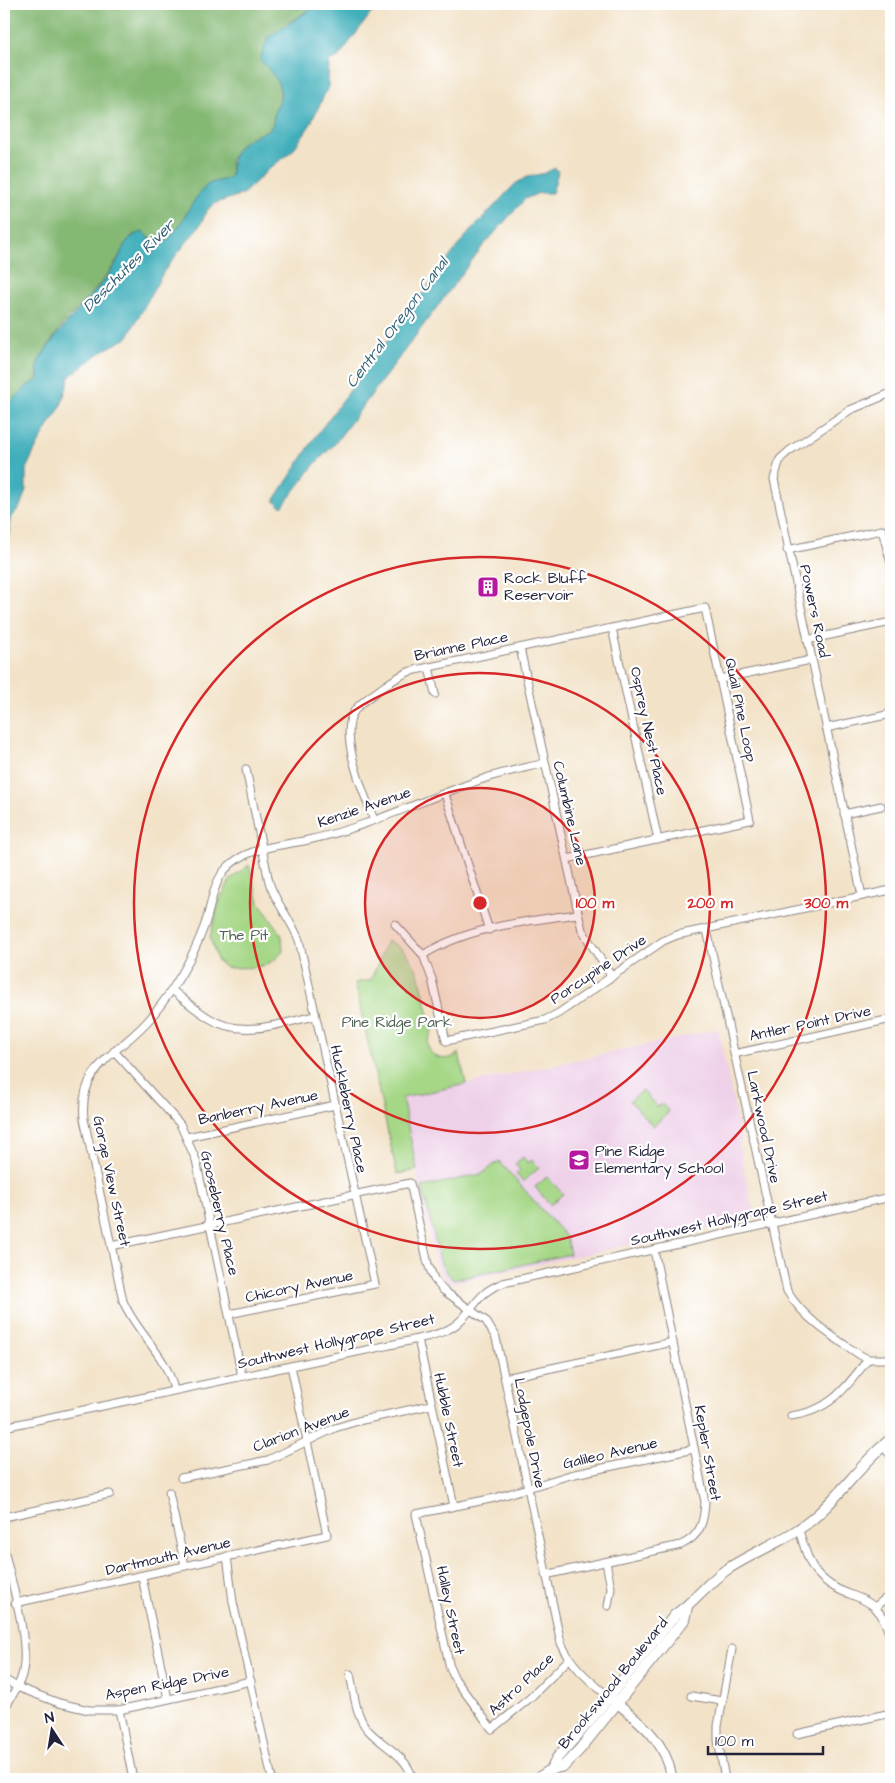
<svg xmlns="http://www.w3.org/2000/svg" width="895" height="1783" viewBox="0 0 895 1783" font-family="'Architects Daughter',sans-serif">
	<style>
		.built { fill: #eed0e8 }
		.green { fill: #a5d786; stroke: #647c60 }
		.forest { fill: #84b873; stroke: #536d57 }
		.water { fill: #40afbb; stroke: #31687b }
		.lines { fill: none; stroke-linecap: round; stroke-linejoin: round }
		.minor-casing { stroke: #8a8281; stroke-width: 9 }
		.tertiary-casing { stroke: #8a8281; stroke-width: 11 }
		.secondary-casing { stroke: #8a8281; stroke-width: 12 }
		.minor { stroke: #fff; stroke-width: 7 }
		.tertiary { stroke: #fff; stroke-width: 9 }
		.secondary { stroke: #fff; stroke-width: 10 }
		.ring { fill: none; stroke: #d62828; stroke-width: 2.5 }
		.labels { text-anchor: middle; stroke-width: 4.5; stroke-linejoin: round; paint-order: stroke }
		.poi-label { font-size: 15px; fill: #22223b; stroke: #fff; text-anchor: start }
		.street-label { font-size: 15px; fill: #22223b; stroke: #fff }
		.park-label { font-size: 15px; fill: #506155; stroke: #fff }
		.water-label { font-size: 16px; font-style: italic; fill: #306175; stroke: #fff }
		.centre { fill: #d62828; stroke: #fff; stroke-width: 2.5 }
		.ring-label { font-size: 15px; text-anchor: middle; font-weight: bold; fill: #d62828; stroke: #fff; stroke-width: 4.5; stroke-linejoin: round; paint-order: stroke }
	</style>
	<rect width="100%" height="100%" fill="#fff"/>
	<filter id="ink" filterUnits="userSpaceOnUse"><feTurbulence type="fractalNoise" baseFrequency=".02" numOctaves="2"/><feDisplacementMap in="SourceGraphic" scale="10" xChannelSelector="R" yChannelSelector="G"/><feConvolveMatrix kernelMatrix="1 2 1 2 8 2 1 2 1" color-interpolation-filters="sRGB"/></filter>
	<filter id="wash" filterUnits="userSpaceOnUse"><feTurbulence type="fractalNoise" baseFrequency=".0096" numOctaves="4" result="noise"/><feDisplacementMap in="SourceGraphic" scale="20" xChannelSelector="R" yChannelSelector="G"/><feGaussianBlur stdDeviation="1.12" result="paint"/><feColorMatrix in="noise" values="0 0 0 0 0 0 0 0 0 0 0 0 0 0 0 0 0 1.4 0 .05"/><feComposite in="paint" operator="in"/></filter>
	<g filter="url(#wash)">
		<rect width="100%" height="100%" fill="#f2e2c7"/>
		<path class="built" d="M 718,1029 L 741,1140 L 739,1146 L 751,1201 L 757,1217 L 449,1284 L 442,1276 L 434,1258 L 402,1098 Z"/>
		<g class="green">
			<path d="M 249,865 L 259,902 L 282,936 L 283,951 C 268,971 249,967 226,968 L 217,960 L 210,937 L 220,899 L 231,879 Z"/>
			<path d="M 387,941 C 416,949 421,982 427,1007 C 428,1013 433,1024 432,1030 C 431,1037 426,1041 429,1049 C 435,1061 450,1061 459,1053 L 466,1084 L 402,1098 L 417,1170 L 397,1174 L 355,983 L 371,980 Z"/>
			<path d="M 642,1090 L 657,1107 L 662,1104 L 669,1112 L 653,1126 L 630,1101 Z"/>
			<path d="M 523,1157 L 528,1163 L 532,1160 L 539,1168 L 523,1182 L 516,1174 L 520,1170 L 515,1164 Z"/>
			<path d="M 499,1161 L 566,1237 L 570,1254 L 453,1280 L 441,1264 L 422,1187 L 482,1174 Z"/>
			<path d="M 547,1177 L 563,1194 L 550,1205 L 535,1187 Z"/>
		</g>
		<path class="forest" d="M 4,4 L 319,4 L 284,25 L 261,61 L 273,72 L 280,88 L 280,101 L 275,109 L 273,125 L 269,130 L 246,142 L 230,160 L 231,176 C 224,182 212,180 206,186 C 188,205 182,229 162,246 L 155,244 L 152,239 L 134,234 L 127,241 L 115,264 L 99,285 L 61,327 L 46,349 L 37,364 L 38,380 L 27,386 L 4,409 Z"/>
		<g class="water">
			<path d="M 319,4 L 378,4 L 340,55 L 335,60 L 329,60 L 328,87 L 310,125 L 293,150 L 269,169 L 243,194 L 216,203 L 208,209 L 200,225 L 164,271 L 127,338 L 104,350 L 70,376 L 61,406 L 37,446 L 26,469 L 26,490 L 20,507 L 11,518 L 10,534 L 4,542 L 4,409 L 27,386 L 38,380 C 39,374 36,366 39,361 C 59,325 92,300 115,265 C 123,251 124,236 143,232 L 155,244 L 162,245 C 182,229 188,204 206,186 C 212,180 224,182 231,176 C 231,153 235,145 257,135 C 261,133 267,132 270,128 C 275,124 273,116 275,110 C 276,107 279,104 280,100 C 284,85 270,70 260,60 L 268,37 Z"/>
			<path d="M 555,168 L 558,172 L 552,193 L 539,193 L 525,199 L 482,247 L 333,446 L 315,464 L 282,507 L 274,501 L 318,433 L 464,238 L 515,184 L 527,177 L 545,173 Z"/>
		</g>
	</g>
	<g filter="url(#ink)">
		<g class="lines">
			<g class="minor-casing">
				<g id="minor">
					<path d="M 787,550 L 882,530 L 891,563"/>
					<path d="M 612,628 L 658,840"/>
					<path d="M 807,640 L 891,622"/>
					<path d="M 520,648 L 582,930 L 612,977"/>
					<path d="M 429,667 L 435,694"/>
					<path d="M 720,679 L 811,660"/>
					<path d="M 826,728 L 891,714"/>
					<path d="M 445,794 L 489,930"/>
					<path d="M 844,814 L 881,806"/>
					<path d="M 374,820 C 365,796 337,733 355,710 C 361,702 371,696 379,690 C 389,683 399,675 411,671 L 705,608 L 750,820 L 567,859"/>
					<path d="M 862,896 L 774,479 L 780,459 L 789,451 L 850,410 L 891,393"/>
					<path d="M 395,924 L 423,955 L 432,979 L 446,1041 L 545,1020 L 559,1013 L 663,941 L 677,935 L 891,890"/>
					<path d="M 707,930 L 787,1291 C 804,1319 833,1337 860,1355 L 868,1359 L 891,1359"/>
					<path d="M 423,955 C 468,927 526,921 578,914"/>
					<path d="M 172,990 C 184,1000 196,1010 209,1018 C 241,1039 281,1023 315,1016"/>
					<path d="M 114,1051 L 180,1124 L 196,1160 L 242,1376"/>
					<path d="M 734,1054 L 891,1019"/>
					<path d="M 187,1137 L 335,1105"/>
					<path d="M 111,1246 L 410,1183 L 428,1264 L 434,1279 L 443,1290 L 486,1321 L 496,1338 L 561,1643 C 572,1667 589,1680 609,1697"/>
					<path d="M 229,1314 L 375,1284 L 299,940 C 291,919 276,904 269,882 L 246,769"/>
					<path d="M 418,1339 L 454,1506"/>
					<path d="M 505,1378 L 673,1342"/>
					<path d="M 174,1390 C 167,1355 137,1334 123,1301 L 84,1119 C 78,1062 123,1053 153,1015 C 175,988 192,959 204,927 C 211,909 212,886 224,871 C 243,847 280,846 308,840 C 369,827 426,798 486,778 C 505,772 525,768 545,763"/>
					<path d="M 791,1416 C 830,1411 846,1388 868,1359"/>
					<path d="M 4,1427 L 418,1339 C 433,1335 449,1332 460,1321 C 478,1304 477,1293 503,1283 L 891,1197"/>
					<path d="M 883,1446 L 891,1456"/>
					<path d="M 181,1478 L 268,1460 L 335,1428 L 358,1421 L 431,1405"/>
					<path d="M 169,1492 L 185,1566"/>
					<path d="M 4,1517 L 110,1494"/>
					<path d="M 799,1531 C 804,1544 807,1562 817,1573 C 847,1607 879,1584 891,1642"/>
					<path d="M 4,1549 C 11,1582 31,1643 22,1675 C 19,1687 10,1699 4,1709"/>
					<path d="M 227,1556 L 233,1602 L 272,1779"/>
					<path d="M 606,1562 L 611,1588 L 608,1606"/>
					<path d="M 545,1575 L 681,1545 C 700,1536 704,1523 705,1502 L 654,1250"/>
					<path d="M 142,1577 L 168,1699"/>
					<path d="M 15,1603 L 327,1535 L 291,1366"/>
					<path d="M 876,1606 L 891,1594"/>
					<path d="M 568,1660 L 530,1698 L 492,1729 L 455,1679 L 450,1668 L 416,1514 L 495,1498 L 570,1475 L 694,1449"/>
					<path d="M 350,1674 C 354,1692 355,1714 367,1729 C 383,1747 406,1754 413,1779"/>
					<path d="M 4,1679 L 17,1687 L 59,1703 L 89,1710 L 119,1710 L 251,1681"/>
					<path d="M 691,1696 L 722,1701"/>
					<path d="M 119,1710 L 133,1779"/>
					<path d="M 797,1734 L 891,1713"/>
					<path d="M 725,1779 L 718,1740 L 718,1726 L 732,1649"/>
				</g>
			</g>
			<g class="tertiary-casing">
				<path id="tertiary" d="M 613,1700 C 641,1722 667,1742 672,1779"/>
			</g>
			<g class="secondary-casing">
				<g id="secondary">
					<path d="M 552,1769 L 557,1758 L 587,1724 L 675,1615 C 694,1602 707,1583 726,1570 C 756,1550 791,1539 817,1515 C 844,1491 863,1461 891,1439"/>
					<path d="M 537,1779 L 552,1769 L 564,1766 L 580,1749 L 684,1620 L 687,1607"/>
				</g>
			</g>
			<use href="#minor" class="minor"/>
			<use href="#tertiary" class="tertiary"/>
			<use href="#secondary" class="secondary"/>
		</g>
	</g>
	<circle cx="480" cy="903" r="115" fill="#d62828" fill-opacity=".12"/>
	<g class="ring">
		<circle cx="480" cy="903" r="115"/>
		<circle cx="480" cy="903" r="230"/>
		<circle cx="480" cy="903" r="346"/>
	</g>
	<defs>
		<g id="building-square" transform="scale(1.125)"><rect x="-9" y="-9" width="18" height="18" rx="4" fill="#b5179e" stroke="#fff"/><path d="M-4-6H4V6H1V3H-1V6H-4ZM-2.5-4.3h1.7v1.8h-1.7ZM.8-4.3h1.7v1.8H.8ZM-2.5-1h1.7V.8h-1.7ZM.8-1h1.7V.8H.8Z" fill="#fff"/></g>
		<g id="school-square" transform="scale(1.125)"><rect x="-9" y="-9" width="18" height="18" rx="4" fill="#b5179e" stroke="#fff"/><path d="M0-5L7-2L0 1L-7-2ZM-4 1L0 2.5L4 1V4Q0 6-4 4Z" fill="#fff"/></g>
	</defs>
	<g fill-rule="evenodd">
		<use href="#building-square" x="488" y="587"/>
		<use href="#school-square" x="579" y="1160"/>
	</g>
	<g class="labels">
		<g class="poi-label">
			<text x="504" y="583">Rock Bluff<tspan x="504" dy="17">Reservoir</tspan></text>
			<text x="595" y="1156">Pine Ridge<tspan x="595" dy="17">Elementary School</tspan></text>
		</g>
		<g class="street-label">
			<text transform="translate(815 611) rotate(78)" y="5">Powers Road</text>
			<text transform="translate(461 646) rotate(-12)" y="5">Brianne Place</text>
			<text transform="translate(741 710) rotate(78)" y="5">Quail Pine Loop</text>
			<text transform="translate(649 731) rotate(78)" y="5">Osprey Nest Place</text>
			<text transform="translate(364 807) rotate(-19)" y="5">Kenzie Avenue</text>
			<text transform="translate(570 813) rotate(77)" y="5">Columbine Lane</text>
			<text transform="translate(598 969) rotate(-34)" y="5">Porcupine Drive</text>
			<text transform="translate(810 1023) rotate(-12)" y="5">Antler Point Drive</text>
			<text transform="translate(258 1107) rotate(-12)" y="5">Banberry Avenue</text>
			<text transform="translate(349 1109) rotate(78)" y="5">Huckleberry Place</text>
			<text transform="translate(764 1127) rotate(78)" y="5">Larkwood Drive</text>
			<text transform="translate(112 1181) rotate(78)" y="5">Gorge View Street</text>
			<text transform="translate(220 1213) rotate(77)" y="5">Gooseberry Place</text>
			<text transform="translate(729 1218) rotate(-13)" y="5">Southwest Hollygrape Street</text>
			<text transform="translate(299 1286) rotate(-12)" y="5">Chicory Avenue</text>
			<text transform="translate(336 1341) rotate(-13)" y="5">Southwest Hollygrape Street</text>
			<text transform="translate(449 1420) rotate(78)" y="5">Hubble Street</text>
			<text transform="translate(301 1429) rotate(-21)" y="5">Clarion Avenue</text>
			<text transform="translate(530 1433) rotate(79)" y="5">Lodgepole Drive</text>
			<text transform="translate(610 1453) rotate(-13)" y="5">Galileo Avenue</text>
			<text transform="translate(708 1453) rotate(80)" y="5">Kepler Street</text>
			<text transform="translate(168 1556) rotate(-13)" y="5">Dartmouth Avenue</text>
			<text transform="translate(451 1610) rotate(78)" y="5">Halley Street</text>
			<text transform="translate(167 1683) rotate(-11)" y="5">Aspen Ridge Drive</text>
			<text transform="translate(613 1683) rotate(-51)" y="5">Brookswood Boulevard</text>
			<text transform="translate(521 1684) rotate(-43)" y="5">Astro Place</text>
		</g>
		<g class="park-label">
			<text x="244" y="940">The Pit</text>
			<text x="397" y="1027">Pine Ridge Park</text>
		</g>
		<g class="water-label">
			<text transform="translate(128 265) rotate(-45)" y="6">Deschutes River</text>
			<text transform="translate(396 322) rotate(-53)" y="6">Central Oregon Canal</text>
		</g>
	</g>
	<circle cx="480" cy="903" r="8" class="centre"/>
	<g class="ring-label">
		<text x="595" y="908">100 m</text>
		<text x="710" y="908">200 m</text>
		<text x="826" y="908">300 m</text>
	</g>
	<rect width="895" height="1783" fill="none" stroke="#fff" stroke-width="20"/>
	<g transform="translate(52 1730) rotate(348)" stroke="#ffffff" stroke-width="4" paint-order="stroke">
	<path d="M0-4L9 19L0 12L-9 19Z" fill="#22223b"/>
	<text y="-8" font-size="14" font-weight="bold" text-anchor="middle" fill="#22223b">N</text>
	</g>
	<path d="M708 1746v8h115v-8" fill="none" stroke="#22223b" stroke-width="2.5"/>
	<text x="715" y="1746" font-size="15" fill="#22223b" stroke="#ffffff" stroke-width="4" paint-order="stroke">100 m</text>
</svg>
